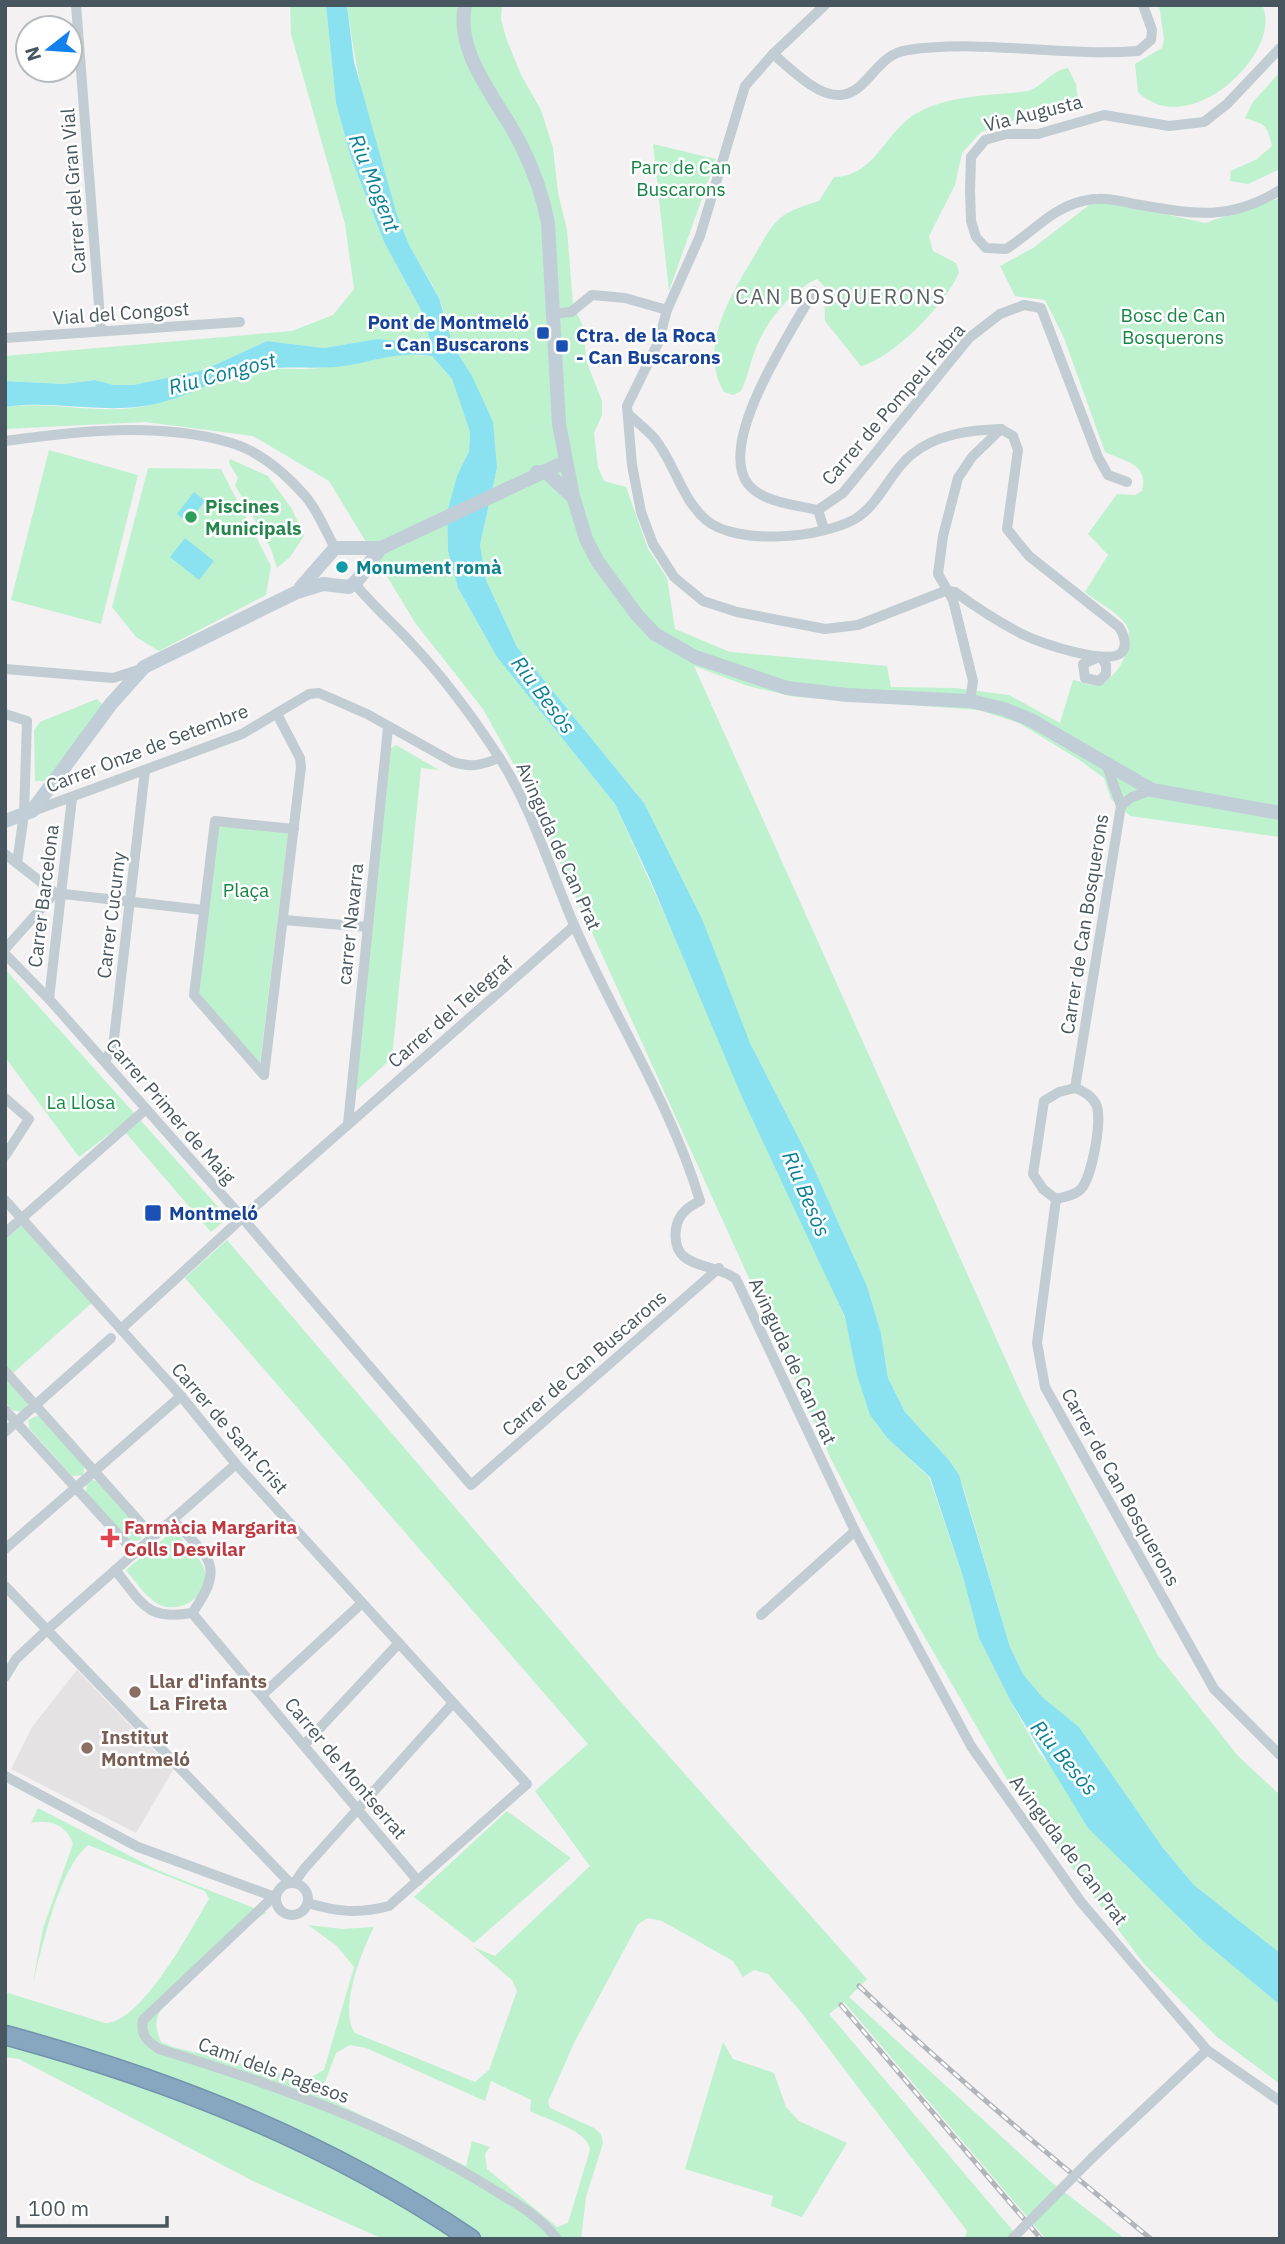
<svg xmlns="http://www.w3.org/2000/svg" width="1285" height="2244" viewBox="0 0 1285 2244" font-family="'IBM Plex Sans',sans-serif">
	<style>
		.education { fill: #e4e2e3 }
		.green { fill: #bef1ce; fill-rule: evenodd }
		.water { fill: #8ae2f0 }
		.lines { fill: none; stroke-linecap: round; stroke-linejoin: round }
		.highway-casing { stroke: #7292ad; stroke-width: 21 }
		.street { stroke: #c1ccd3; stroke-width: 10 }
		.secondary { stroke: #c1ced8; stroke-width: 14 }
		.highway { stroke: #87a7c1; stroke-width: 18 }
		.rail-casing { stroke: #b2b6bb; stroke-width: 5 }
		.rail { stroke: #fff; stroke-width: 2.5; stroke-dasharray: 8; stroke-linecap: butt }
		.street-bridge { stroke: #c1ccd3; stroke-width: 10 }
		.transit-dot { fill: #1a4fb4; stroke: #fff; stroke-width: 2.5 }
		.leisure-dot { fill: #2e9e5b; stroke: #fff; stroke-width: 2.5 }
		.culture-dot { fill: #0f9aa8; stroke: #fff; stroke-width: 2.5 }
		.health-dot { fill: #e0444e; stroke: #fff; stroke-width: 2.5 }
		.education-dot { fill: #8d6e63; stroke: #fff; stroke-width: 2.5 }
		.labels { text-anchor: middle; stroke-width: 5; stroke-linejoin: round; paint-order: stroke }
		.street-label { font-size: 19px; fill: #48565f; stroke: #fff }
		.park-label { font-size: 19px; fill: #148544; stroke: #fff }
		.transit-label { font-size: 19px; font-weight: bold; fill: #164399; stroke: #fff; text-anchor: start }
		.leisure-label { font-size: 19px; font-weight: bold; fill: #27864d; stroke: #fff; text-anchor: start }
		.culture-label { font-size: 19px; font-weight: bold; fill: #0d838f; stroke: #fff; text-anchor: start }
		.health-label { font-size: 19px; font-weight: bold; fill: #be3a42; stroke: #fff; text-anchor: start }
		.education-label { font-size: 19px; font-weight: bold; fill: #785e54; stroke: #fff; text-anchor: start }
		.water-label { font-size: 21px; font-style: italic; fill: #098093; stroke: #fff }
		.neighbourhood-label { font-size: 21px; letter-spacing: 2px; fill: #5d6266; stroke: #fff }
	</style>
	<rect width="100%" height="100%" fill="#f3f1f1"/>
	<path class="education" d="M 77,1670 L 173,1770 L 136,1833 L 11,1769 L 32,1727 Z"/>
	<g class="green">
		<path d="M 290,5 L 326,5 L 336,103 L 351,158 L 384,242 L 422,312 L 431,344 L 377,339 L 324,348 L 267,341 L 204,370 L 133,385 L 114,385 L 95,380 L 64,384 L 5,381 L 5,356 L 292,331 L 333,315 L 354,289 L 345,224 L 291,34 Z"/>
		<path d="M 347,5 L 502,5 L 501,19 L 506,38 L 521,75 L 541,110 L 553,148 L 558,193 L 567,230 L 573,304 L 584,329 L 586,360 L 602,401 L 602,415 L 594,433 L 598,467 L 604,481 L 626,487 L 648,549 L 667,578 L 675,629 L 730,652 L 887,666 L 891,687 L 955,688 L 1009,695 L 1060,723 L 1073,680 C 1080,681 1089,686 1095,685 C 1116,684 1139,641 1125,623 C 1116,611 1097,602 1085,592 L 1108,555 L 1088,534 L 1117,494 L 1135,495 L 1142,491 C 1149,463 1125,462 1105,452 L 1064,338 L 1045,300 L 1015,296 L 1000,266 L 1033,248 L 1097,199 L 1205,223 L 1280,198 L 1280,837 L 1130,816 L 1111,799 L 1104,778 L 1078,759 L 1019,723 L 979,710 L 796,697 L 748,686 L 694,666 L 1023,1398 L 1157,1654 L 1238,1756 L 1280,1795 L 1280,1953 L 1194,1885 L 1163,1848 L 1079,1727 L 1042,1698 L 1023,1674 L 1010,1647 L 963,1486 L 948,1459 L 905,1412 L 888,1378 L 881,1333 L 867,1286 L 811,1162 L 750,1043 L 644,803 L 517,647 L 486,580 L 480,545 L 497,468 L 462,360 C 446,343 448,317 438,296 C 428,275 413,256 404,235 C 375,167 357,78 347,5 Z"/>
		<path d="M 1159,5 L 1262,5 C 1285,50 1190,143 1138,92 L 1135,64 L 1162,48 L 1164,39 Z"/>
		<path d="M 1068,68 L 1076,84 L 1078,101 L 1072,108 L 1035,113 L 981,132 L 962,153 L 955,185 L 929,236 L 933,251 L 956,263 L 959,272 C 948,302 892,359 861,366 L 825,321 L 824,286 L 817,279 C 791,290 766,322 756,348 C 750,362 748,377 741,391 L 733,395 L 724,392 C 698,347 730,297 753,258 C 761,245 768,229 780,218 C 792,209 806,205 819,201 L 834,177 C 875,177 886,130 917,113 C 952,94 991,96 1028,91 C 1044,86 1050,71 1068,68 Z"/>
		<path d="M 1280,72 L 1280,169 L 1248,184 L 1230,181 L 1231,171 L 1257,159 L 1272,146 C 1267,123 1265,125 1245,118 L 1253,102 Z"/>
		<path d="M 653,144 L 716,159 L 669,291 Z"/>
		<path d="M 393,354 L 432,356 L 452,379 L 470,432 L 469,450 L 458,476 L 447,514 L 448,551 L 458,588 L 497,657 L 615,804 L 845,1318 L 870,1415 L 888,1439 L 929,1477 L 963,1577 L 979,1638 L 1010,1700 L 1038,1751 L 1187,1926 L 1280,2005 L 1280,2084 L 1217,2037 L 1144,1964 L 1012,1788 L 919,1627 L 832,1461 L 524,783 L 483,709 L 416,624 L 329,481 L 253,436 L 145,422 L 5,429 L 5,407 C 48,401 90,413 133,408 C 174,403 206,382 245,372 C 269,366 295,371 320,368 C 345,365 368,359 393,354 Z"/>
		<path d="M 49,450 L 138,475 L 101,624 L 11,600 Z"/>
		<path d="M 230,459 L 268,476 L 292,509 L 304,536 L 290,557 L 277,568 L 271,549 L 235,485 L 238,478 L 229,463 Z"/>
		<path d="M 148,468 L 221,469 L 271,566 L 266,595 L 159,651 L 136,637 L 112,607 Z"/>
		<path d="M 97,699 L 103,705 L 50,781 L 35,781 L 34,730 L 40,722 Z"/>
		<path d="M 396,745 L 439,770 L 421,768 L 392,1058 L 356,1091 L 390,749 Z"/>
		<path d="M 218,826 L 288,833 L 260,1064 L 198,993 Z"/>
		<path d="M 5,969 L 228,1218 L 211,1232 L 120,1126 L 79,1157 L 5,1057 Z"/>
		<path d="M 24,1223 L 93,1302 L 12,1374 L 5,1366 L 5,1240 Z"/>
		<path d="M 227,1240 L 627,1709 L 867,1979 L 849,1997 L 1050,2181 L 1125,2239 L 1046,2239 L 844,2002 L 829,2014 L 1020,2239 L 965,2239 L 967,2231 L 801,2012 L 768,1974 L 754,1970 L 743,1977 L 733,1961 L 662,1921 L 648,1918 L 638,1924 L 574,2043 L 548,2102 L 550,2108 L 594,2128 L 601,2134 L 603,2143 L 586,2197 L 581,2239 L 383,2239 L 255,2182 L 19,2059 L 5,2057 L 5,1992 L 105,2023 C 142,2023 191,1929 209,1899 L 205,1891 L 88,1845 C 58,1870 42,1949 32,1987 L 43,1928 L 73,1844 C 67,1825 49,1819 31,1823 L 38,1808 L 157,1870 L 267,1913 L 260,1916 L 164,2005 C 154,2019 155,2027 161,2042 L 173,2047 L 306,2080 L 324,2070 L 354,1967 L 337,1946 L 308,1925 L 342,1929 L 374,1927 C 362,1950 338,2010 355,2033 L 475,2082 L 489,2070 L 517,1991 L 512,1980 L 473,1947 L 495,1956 L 590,1866 L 535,1791 L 588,1744 L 185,1278 ZM 350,2045 L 366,2048 L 485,2101 L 491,2081 L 531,2100 L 530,2111 C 547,2120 588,2130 590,2150 L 568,2223 L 557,2227 L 487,2169 L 485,2154 L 490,2147 L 472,2141 L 466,2166 L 320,2095 L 336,2053 Z"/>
		<path d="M 5,1375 L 28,1401 L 27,1409 L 22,1412 L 12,1410 L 5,1402 Z"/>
		<path d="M 37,1416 L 43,1417 L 85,1464 L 83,1475 L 72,1476 L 30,1429 L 28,1420 Z"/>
		<path d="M 92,1480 L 100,1482 L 144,1533 L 140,1540 L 130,1542 L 86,1492 L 87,1484 Z"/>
		<path d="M 174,1530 C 183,1541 195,1552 202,1564 C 216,1590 185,1615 160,1605 C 147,1599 135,1581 126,1570 Z"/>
		<path d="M 507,1811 L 571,1858 L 474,1943 L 414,1897 Z"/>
		<path d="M 723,2042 L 733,2059 L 774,2073 L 786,2107 L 799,2121 L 847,2143 L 802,2217 L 771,2206 L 773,2196 L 685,2169 Z"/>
	</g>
	<g class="water">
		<path d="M 326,5 L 347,5 L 354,62 L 396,212 L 409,245 L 439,298 L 453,346 L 472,376 L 493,422 L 497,468 L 480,545 L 486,580 L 517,647 L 644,803 L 702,919 L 750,1043 L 811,1162 L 867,1286 L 881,1333 L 888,1378 L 905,1412 L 948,1459 L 959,1475 L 1010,1647 L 1023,1674 L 1042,1697 L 1079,1727 L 1163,1848 L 1194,1885 L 1280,1953 L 1280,2005 L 1202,1940 L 1088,1828 L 1010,1700 L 979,1638 L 963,1577 L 930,1477 L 888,1439 L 870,1415 L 857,1375 L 845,1317 L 742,1097 L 649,877 L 615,804 L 497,657 L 458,588 L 448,551 L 447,513 L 457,476 L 469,451 L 470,432 L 452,379 L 432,356 C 390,351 374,363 336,367 C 307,369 274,365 245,372 C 210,381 181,401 144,406 C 97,413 51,400 5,407 L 5,381 L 64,384 L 95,380 L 114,385 L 133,385 L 204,370 L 267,341 L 324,348 L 377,339 L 431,344 L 422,312 L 384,242 L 351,158 L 336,103 Z"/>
		<path d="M 194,492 L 205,501 L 188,523 L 177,514 Z"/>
		<path d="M 185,538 L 214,561 L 199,580 L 170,557 Z"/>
	</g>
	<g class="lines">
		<g class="highway-casing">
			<path id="highway" d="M 5,2035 C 171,2080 328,2142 471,2239"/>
		</g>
		<g class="street">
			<path d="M 76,5 L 101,331"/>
			<path d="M 825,5 L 773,54 L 745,86 L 700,236 L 667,310 L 658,343 L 627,406 L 632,465 L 641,512 L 653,544 L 674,577 L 703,601 L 737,612 L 825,629 L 858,625 L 945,591 L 955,592 C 977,608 1000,623 1024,635 C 1041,643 1110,667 1122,652 C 1128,644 1124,635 1119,627 L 1029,556 L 1007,529 L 1018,450 L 1013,436 L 1001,429"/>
			<path d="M 1280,48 L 1227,104 L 1204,122 L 1169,126 L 1104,115 L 1038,134 L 1006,134 L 985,140 L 971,157 L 970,191 L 971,221 L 976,237 L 986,248 L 1006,249 C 1032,233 1052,208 1083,201 C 1102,196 1116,200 1135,204 C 1192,214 1229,222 1280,190"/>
			<path d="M 773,54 C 789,67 817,97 840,95 C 869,93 875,54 908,50 C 984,39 1062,57 1138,51 L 1151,40 L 1152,30 L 1143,5"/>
			<path d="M 814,291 C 792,330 716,443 748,484 C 763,503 797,505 818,510 L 824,529"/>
			<path d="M 551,314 L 571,312 L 592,295 L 625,298 L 667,310"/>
			<path d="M 5,338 L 240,322"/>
			<path d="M 628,414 C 637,422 647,430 655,439 C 675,464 681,498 706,520 C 737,546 821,538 855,519 C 880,504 889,473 911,455 C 936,434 970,430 1001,429"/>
			<path d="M 5,441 C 77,431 158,422 228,442 C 258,450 286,474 306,497 C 318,511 326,532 335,548"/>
			<path d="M 818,510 L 843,493 L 969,338 L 1000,314 L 1024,305 L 1041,308 L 1098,457 L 1108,475 L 1127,482"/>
			<path d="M 355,584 C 373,606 394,624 413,645 C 444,678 472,716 497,754 C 532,807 550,870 575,927 C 615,1019 671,1104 700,1201 C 688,1207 678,1214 676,1229 C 670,1271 715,1262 736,1279 L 855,1531 L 971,1746 L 1081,1902 L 1207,2050 L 1280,2101"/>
			<path d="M 1097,658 L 1083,664 L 1085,678 L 1099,681 L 1106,674 L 1106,665 L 1102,659"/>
			<path d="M 5,669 L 113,678 L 141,669"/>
			<path d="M 970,701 L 973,681 L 953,600 L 938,574 L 943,536 L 958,478 L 972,457 L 1001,429"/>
			<path d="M 5,714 L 27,721 L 24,814 L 17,863"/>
			<path d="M 1121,806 L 1132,797 L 1152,790"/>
			<path d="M 33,811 L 242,734 L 309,694 L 319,693 L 367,714 L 453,762 C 471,768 482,765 499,758"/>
			<path d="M 5,854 L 55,893 L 203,910"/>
			<path d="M 284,920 L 367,927"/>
			<path d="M 5,949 L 55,893"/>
			<path d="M 5,954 L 49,999 L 239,1214 L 471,1485 L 719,1268"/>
			<path d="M 49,999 L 72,798"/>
			<path d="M 105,1061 L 113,1047 L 145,770"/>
			<path d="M 264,1075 L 301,767 L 300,758 L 277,714"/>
			<path d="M 264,1075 L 194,995 L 215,821 L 294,829"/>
			<path d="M 1075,1088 L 1121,806 L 1107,766"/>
			<path d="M 1075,1088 C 1084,1091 1091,1095 1096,1104 C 1103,1118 1092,1177 1081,1189 C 1076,1195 1064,1197 1056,1199 L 1043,1189 L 1033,1174 L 1044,1101 L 1059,1092 Z"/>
			<path d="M 5,1098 L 29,1119 L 5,1156"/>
			<path d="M 348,1124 L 388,728"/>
			<path d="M 1056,1199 L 1037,1343 L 1045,1387 L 1214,1689 L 1280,1755"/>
			<path d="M 5,1200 L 181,1396 L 236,1464 L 527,1784 L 389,1906 C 359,1914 337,1912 308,1903"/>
			<path d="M 5,1233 L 146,1109"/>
			<path d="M 121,1329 L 242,1218 L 574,926"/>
			<path d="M 5,1371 L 153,1537"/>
			<path d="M 5,1410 L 135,1553"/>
			<path d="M 5,1432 L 111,1338"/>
			<path d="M 5,1549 L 181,1396"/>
			<path d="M 115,1570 C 143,1603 145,1621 192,1613 C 227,1564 208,1558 173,1520"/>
			<path d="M 5,1586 L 289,1882"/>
			<path d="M 192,1613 L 418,1881"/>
			<path d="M 761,1615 L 855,1531"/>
			<path d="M 5,1677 L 16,1659 L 47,1630 L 236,1464"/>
			<path d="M 262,1695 L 362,1603"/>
			<path d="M 304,1745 L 399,1643"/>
			<path d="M 5,1776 L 138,1847 L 275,1897"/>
			<path d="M 295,1882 L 304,1869 L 453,1703"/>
			<circle cx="292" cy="1899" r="16"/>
			<path d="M 272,1898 L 143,2020 C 140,2035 147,2041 159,2049 C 276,2085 390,2125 494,2190 C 517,2204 541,2217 557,2239"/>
			<path d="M 1092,2158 L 1207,2050"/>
		</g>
		<g class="secondary">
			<path d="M 465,5 C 454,56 502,104 522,147 C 534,171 543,197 548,223 L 559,424 L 573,496 L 586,539 L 598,562 L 637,615 L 655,634 L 695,657 L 787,688 L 847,695 L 970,701 L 1004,709 L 1031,720 L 1152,790 L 1280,813"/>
			<path d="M 537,472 L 547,473 L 572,496"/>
			<path d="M 301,587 L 335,548 L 381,548"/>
			<path d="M 5,821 L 32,811 L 111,704 L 144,667 L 297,592 L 323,584 L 349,587 C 363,579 370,559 381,548 L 565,462"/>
		</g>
		<use href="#highway" class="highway"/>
		<g class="rail-casing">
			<g id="rail">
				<path d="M 859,1986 C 953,2076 1051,2157 1151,2239"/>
				<path d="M 841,2005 L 1041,2239"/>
			</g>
		</g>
		<use href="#rail" class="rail"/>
		<path class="street-bridge" d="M 1012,2239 L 1092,2158"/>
	</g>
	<g class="transit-dot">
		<rect x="536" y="326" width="14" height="14" rx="3.5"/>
		<rect x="555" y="339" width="14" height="14" rx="3.5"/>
		<rect x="144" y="1204" width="18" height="18" rx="3.5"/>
	</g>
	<circle class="leisure-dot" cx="191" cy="517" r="7"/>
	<circle class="culture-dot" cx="342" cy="567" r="7"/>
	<path class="health-dot" d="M106.5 1527.5h7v7h7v7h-7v7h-7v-7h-7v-7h7z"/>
	<g class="education-dot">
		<circle cx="135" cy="1692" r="7"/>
		<circle cx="87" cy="1748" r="7"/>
	</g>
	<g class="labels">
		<g class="street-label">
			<text transform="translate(1033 113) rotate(-14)" y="7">Via Augusta</text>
			<text transform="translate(73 191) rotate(-94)" y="7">Carrer del Gran Vial</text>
			<text transform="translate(121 313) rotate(-4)" y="7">Vial del Congost</text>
			<text transform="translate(893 404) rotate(-49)" y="7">Carrer de Pompeu Fabra</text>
			<text transform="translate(147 748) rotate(-21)" y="7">Carrer Onze de Setembre</text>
			<text transform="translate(559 846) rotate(66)" y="7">Avinguda de Can Prat</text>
			<text transform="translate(43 896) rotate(-83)" y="7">Carrer Barcelona</text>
			<text transform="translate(111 915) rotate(-83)" y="7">Carrer Cucurny</text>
			<text transform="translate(350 924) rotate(-84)" y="7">carrer Navarra</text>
			<text transform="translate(1084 924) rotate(-81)" y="7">Carrer de Can Bosquerons</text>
			<text transform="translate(450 1012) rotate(-41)" y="7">Carrer del Telegraf</text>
			<text transform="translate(171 1111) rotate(49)" y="7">Carrer Primer de Maig</text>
			<text transform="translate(793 1361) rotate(65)" y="7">Avinguda de Can Prat</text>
			<text transform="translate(584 1363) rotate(-41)" y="7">Carrer de Can Buscarons</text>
			<text transform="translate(230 1428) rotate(49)" y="7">Carrer de Sant Crist</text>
			<text transform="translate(1121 1487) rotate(61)" y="7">Carrer de Can Bosquerons</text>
			<text transform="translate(346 1768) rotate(50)" y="7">Carrer de Montserrat</text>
			<text transform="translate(1069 1850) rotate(53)" y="7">Avinguda de Can Prat</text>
			<text transform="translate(274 2070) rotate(20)" y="7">Camí dels Pagesos</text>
		</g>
		<g class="park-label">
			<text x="681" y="174">Parc de Can<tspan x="681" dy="22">Buscarons</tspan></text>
			<text x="1173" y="322">Bosc de Can<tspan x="1173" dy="22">Bosquerons</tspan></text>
			<text x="246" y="897">Plaça</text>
			<text x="81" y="1109">La Llosa</text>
		</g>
		<g class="transit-label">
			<text x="529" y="329" text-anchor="end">Pont de Montmeló<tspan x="529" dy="22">- Can Buscarons</tspan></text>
			<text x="576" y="342">Ctra. de la Roca<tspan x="576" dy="22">- Can Buscarons</tspan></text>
			<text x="169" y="1220">Montmeló</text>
		</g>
		<g class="leisure-label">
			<text x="205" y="513">Piscines<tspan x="205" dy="22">Municipals</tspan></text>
		</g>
		<g class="culture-label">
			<text x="356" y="574">Monument romà</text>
		</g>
		<g class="health-label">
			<text x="124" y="1534">Farmàcia Margarita<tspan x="124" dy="22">Colls Desvilar</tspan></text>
		</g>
		<g class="education-label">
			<text x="149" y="1688">Llar d'infants<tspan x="149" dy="22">La Fireta</tspan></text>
			<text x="101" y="1744">Institut<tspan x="101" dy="22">Montmeló</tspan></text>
		</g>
		<g class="water-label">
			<text transform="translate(374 183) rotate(68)" y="7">Riu Mogent</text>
			<text transform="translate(222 374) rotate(-15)" y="7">Riu Congost</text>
			<text transform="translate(543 695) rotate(53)" y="7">Riu Besòs</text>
			<text transform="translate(806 1194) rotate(67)" y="7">Riu Besòs</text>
			<text transform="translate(1064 1758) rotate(50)" y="7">Riu Besòs</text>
		</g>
		<g class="neighbourhood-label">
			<text x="841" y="304">CAN BOSQUERONS</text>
		</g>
	</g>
	<rect width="1285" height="2244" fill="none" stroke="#48565f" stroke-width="14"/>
	<g transform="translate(49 49) rotate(253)"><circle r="33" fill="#ffffff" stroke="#b6bbbf" stroke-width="2"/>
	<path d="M0-5L12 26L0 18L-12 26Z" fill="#1281eb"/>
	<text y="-10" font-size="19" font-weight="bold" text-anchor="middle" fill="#48565f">N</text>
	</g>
	<path d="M18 2216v10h149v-10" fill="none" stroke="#48565f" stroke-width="3.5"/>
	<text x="28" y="2216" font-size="21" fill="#48565f" stroke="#ffffff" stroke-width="5" paint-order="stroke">100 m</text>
</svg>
